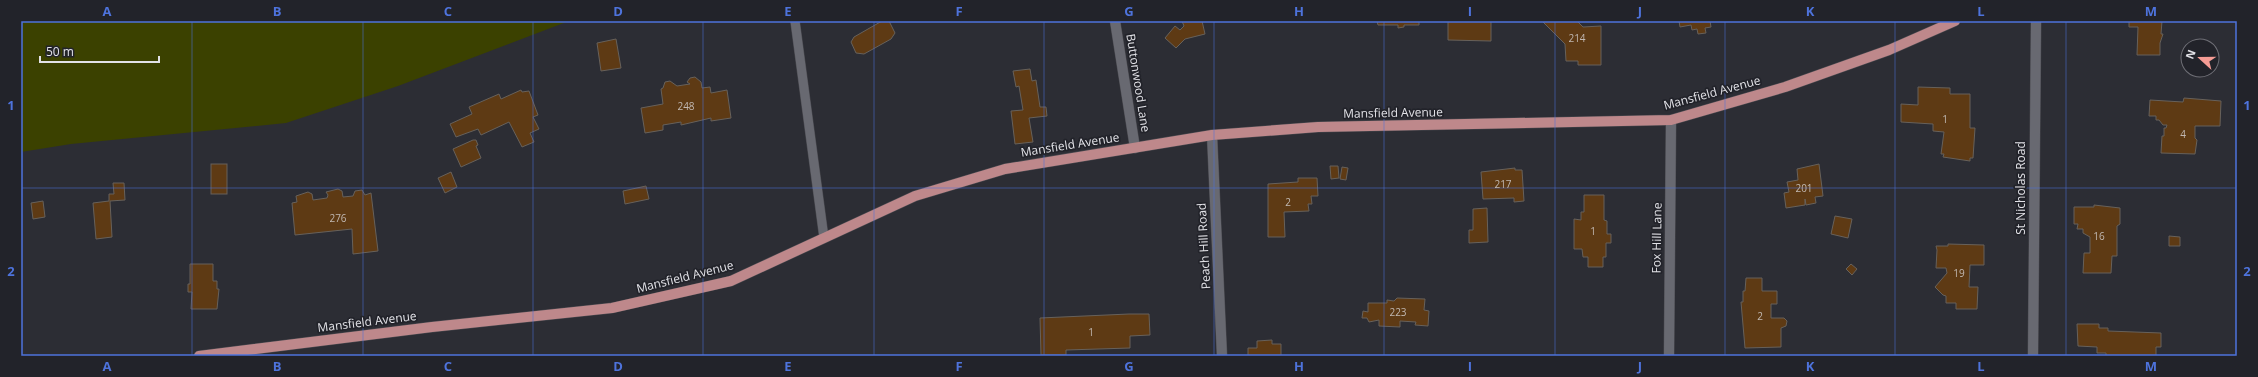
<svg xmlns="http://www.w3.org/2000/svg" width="2258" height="377" viewBox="0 0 2258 377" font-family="'Open Sans',sans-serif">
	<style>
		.green { fill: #3b4100 }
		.building { fill: #5e3a14; stroke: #67615b }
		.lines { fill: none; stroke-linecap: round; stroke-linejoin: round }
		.lane-casing { stroke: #4a4a50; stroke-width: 10 }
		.street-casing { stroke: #4a4a50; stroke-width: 11 }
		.primary-casing { stroke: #4a4a50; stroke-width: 11 }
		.lane { stroke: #686971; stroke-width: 9 }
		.street { stroke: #686971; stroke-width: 10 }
		.primary { stroke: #be888b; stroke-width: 10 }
		.grid { fill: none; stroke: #4e73dc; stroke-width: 1; stroke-opacity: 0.55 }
		.labels { text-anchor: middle; stroke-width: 3.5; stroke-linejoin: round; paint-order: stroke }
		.number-label { font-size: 10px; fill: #c1b8b2 }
		.street-label { font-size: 12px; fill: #e2e2e7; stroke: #22232a }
		.neatline { fill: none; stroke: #4e73dc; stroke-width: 1.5 }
		.grid-label { font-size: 13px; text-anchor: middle; font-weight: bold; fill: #4e73dc }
	</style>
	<rect width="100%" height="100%" fill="#2c2d34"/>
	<path class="green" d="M 21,21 L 569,21 L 398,86 L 286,123 L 71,144 L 21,152 Z"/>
	<g class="building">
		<path d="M 882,21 L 889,21 L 895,33 L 891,39 L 864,54 L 856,53 L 851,42 L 854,37 Z"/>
		<path d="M 1202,21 L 1205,34 L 1185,39 L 1176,48 L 1165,38 L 1175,26 L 1180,30 L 1184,26 L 1182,21 Z"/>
		<path d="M 1377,21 L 1419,21 L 1419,25 L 1404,25 L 1404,27 L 1398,28 L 1398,25 L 1378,25 Z"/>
		<path d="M 1448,21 L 1491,21 L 1491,41 L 1448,40 Z"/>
		<path d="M 1542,21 L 1577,21 L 1583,27 L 1601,26 L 1601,65 L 1578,65 L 1578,61 L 1566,61 L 1565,44 Z"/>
		<path d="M 1679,21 L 1710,21 L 1711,27 L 1705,28 L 1706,33 L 1698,34 L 1697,29 L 1692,30 L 1691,25 L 1680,27 Z"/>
		<path d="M 2129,21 L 2162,21 L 2161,34 L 2163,34 L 2160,43 L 2160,55 L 2137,55 L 2138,27 L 2129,27 Z"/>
		<path d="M 616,39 L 621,68 L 601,71 L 597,43 Z"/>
		<path d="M 1030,69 L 1032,81 L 1036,80 L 1040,107 L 1046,107 L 1047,116 L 1029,118 L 1033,142 L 1015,144 L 1011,111 L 1023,110 L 1019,86 L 1016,87 L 1013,71 Z"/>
		<path d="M 695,77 L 701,82 L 702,88 L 710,87 L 711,93 L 727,90 L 731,118 L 711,121 L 711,118 L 681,125 L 681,122 L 663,125 L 663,130 L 645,133 L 641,108 L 663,104 L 661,89 L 663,88 L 665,82 L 670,81 L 677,86 L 690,84 L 687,82 L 690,78 Z"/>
		<path d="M 1918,87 L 1950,88 L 1950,94 L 1970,94 L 1970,128 L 1975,128 L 1973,158 L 1970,158 L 1970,161 L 1943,157 L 1944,154 L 1941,154 L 1944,132 L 1933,131 L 1933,124 L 1901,122 L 1901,104 L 1918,105 Z"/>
		<path d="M 521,90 L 522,92 L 529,91 L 538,115 L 533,117 L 539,129 L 530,133 L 534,142 L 522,147 L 509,122 L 481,135 L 478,129 L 456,137 L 450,124 L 472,114 L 469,107 L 499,94 L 501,99 Z"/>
		<path d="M 2184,98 L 2221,101 L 2220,126 L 2195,126 L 2195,138 L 2197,140 L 2195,154 L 2161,153 L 2162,136 L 2164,136 L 2164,128 L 2166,128 L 2167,125 L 2163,125 L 2159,120 L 2156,120 L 2156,116 L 2149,116 L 2150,100 L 2183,102 Z"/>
		<path d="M 473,140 L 476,140 L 478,145 L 476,146 L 481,158 L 461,167 L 453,149 Z"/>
		<rect x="211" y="164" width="16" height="30"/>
		<path d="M 1819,164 L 1823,196 L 1815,197 L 1816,203 L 1806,205 L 1805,199 L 1805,205 L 1786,208 L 1784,193 L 1789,192 L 1787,182 L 1798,180 L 1797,169 Z"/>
		<path d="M 1330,166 L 1338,166 L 1339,178 L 1331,179 Z"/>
		<path d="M 1342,167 L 1348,168 L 1346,180 L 1340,179 Z"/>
		<path d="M 1515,168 L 1515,170 L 1522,170 L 1524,201 L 1514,202 L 1514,198 L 1483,199 L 1481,172 Z"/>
		<path d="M 451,172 L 457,187 L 445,193 L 438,178 Z"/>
		<path d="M 1298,178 L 1317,178 L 1318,196 L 1311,196 L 1312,204 L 1308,204 L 1309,211 L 1284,212 L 1285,237 L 1268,237 L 1268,184 L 1298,182 Z"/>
		<path d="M 113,183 L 124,183 L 125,200 L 110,201 L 112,237 L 96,239 L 93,203 L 109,201 L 109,194 L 114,194 Z"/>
		<path d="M 646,186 L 649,199 L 625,204 L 623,191 Z"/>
		<path d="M 338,189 L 342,191 L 343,197 L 353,196 L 355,191 L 362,190 L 365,195 L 371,193 L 378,251 L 353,254 L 352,229 L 295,235 L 292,203 L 297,202 L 296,196 L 308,192 L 312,194 L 313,200 L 327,198 L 328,195 L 326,192 Z"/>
		<path d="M 1584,195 L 1604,195 L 1604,220 L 1607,221 L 1607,234 L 1611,234 L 1611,243 L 1606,243 L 1606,257 L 1603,257 L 1603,267 L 1588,267 L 1588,257 L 1583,257 L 1582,249 L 1574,249 L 1574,219 L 1581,220 L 1581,212 L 1584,212 Z"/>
		<path d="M 43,201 L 45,217 L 33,219 L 31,203 Z"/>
		<path d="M 2094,205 L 2120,208 L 2120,224 L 2117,226 L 2117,256 L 2112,256 L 2111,273 L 2083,273 L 2084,253 L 2090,253 L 2090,237 L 2083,233 L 2083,229 L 2077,229 L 2078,224 L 2074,224 L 2074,207 L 2094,207 Z"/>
		<path d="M 1487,208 L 1488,242 L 1469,243 L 1469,230 L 1473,230 L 1473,209 Z"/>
		<path d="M 1835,216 L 1852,219 L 1848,238 L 1831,234 Z"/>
		<path d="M 2169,236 L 2180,237 L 2180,246 L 2169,246 Z"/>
		<path d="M 1948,244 L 1984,245 L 1984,265 L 1970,265 L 1969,287 L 1978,287 L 1977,309 L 1956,309 L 1956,303 L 1946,303 L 1946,296 L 1943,295 L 1935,287 L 1947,273 L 1946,268 L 1936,268 L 1937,250 L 1936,246 L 1948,246 Z"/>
		<path d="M 190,264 L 213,264 L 213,281 L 217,281 L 217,289 L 219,289 L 217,309 L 191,309 L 192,292 L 188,292 L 188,284 L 190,284 Z"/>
		<path d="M 1851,264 L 1857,269 L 1852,275 L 1846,269 Z"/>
		<path d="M 1746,278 L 1762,278 L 1762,291 L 1777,291 L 1777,304 L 1771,304 L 1771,318 L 1784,318 L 1787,321 L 1786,326 L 1781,328 L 1781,347 L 1745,348 L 1741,302 L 1743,302 L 1743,291 L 1745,291 Z"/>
		<path d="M 1397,298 L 1425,299 L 1424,310 L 1429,311 L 1428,326 L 1415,325 L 1416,322 L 1400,321 L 1400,327 L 1379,326 L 1379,320 L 1369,322 L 1367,318 L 1362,318 L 1363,311 L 1368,312 L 1368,303 L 1387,303 L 1387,300 L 1394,301 Z"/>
		<path d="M 1129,314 L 1149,314 L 1150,335 L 1130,336 L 1130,348 L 1066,350 L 1066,355 L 1041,355 L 1040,318 Z"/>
		<path d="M 2077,324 L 2099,324 L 2099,328 L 2108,328 L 2108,331 L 2161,333 L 2161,347 L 2156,347 L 2156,356 L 2106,356 L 2106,353 L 2097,353 L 2097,347 L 2078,346 Z"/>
		<path d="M 1272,340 L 1272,344 L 1281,344 L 1281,356 L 1248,356 L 1248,348 L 1257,348 L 1257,341 Z"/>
	</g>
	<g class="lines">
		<g class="lane-casing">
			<path id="lane" d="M 795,21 L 824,238"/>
		</g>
		<g class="street-casing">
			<g id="street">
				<path d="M 1115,21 L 1135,148"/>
				<path d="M 1212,135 L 1222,356"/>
				<path d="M 1669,356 L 1671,120"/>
				<path d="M 2033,356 L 2036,21"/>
			</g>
		</g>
		<g class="primary-casing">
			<path id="primary" d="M 199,356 L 432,327 L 612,308 L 731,281 L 915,196 L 1005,169 L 1212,135 L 1318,127 L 1671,120 L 1785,87 L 1889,50 L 1955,21"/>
		</g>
		<use href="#lane" class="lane"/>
		<use href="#street" class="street"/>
		<use href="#primary" class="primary"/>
	</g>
	<path class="grid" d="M 192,21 L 192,356M 363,21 L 363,356M 533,21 L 533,356M 703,21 L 703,356M 874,21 L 874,356M 1044,21 L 1044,356M 1214,21 L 1214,356M 1384,21 L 1384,356M 1555,21 L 1555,356M 1725,21 L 1725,356M 1895,21 L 1895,356M 2066,21 L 2066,356M 21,188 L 2237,188"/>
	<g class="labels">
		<g class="number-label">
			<text x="1577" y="42">214</text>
			<text x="686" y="110">248</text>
			<text x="1945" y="123">1</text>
			<text x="2183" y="138">4</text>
			<text x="1503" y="188">217</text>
			<text x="1804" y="192">201</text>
			<text x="1288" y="206">2</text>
			<text x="338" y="222">276</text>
			<text x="1593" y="235">1</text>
			<text x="2099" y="240">16</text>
			<text x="1959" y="277">19</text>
			<text x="1398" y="316">223</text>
			<text x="1760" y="320">2</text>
			<text x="1091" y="336">1</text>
		</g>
		<g class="street-label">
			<text transform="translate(1138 83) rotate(81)" y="4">Buttonwood Lane</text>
			<text transform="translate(1712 93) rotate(-15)" y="4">Mansfield Avenue</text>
			<text transform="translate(1393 113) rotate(-1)" y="4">Mansfield Avenue</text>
			<text transform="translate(1070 145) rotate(-9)" y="4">Mansfield Avenue</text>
			<text transform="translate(2021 188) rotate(-90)" y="4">St Nicholas Road</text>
			<text transform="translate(1657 238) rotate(-89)" y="4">Fox Hill Lane</text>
			<text transform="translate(1204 246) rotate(-93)" y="4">Peach Hill Road</text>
			<text transform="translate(685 277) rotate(-14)" y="4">Mansfield Avenue</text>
			<text transform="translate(367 322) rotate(-7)" y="4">Mansfield Avenue</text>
		</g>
	</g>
	<rect width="2258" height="377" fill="none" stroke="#22232a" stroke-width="44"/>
	<g transform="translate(2200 58) rotate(291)"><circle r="19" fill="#22232a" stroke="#6f6f76"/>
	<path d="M0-3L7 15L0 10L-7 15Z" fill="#f59c95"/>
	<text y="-6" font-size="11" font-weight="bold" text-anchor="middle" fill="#e2e2e7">N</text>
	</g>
	<path d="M40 56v6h119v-6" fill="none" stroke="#e2e2e7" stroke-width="2"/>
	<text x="46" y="56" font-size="12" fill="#e2e2e7" stroke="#22232a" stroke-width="3" paint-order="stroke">50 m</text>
	<rect x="22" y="22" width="2214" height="333" class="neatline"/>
	<g class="grid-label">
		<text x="107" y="16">A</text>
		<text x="277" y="16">B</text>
		<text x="448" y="16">C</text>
		<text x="618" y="16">D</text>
		<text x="788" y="16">E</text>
		<text x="959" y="16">F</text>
		<text x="1129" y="16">G</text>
		<text x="1299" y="16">H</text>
		<text x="1470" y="16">I</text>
		<text x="1640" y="16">J</text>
		<text x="1810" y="16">K</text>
		<text x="1981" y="16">L</text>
		<text x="2151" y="16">M</text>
		<text x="11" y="110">1</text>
		<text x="2247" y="110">1</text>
		<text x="11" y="276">2</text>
		<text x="2247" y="276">2</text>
		<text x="107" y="371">A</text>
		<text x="277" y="371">B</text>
		<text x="448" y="371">C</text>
		<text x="618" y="371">D</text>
		<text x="788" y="371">E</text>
		<text x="959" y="371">F</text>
		<text x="1129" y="371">G</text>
		<text x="1299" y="371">H</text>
		<text x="1470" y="371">I</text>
		<text x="1640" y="371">J</text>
		<text x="1810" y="371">K</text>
		<text x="1981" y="371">L</text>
		<text x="2151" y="371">M</text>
	</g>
</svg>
